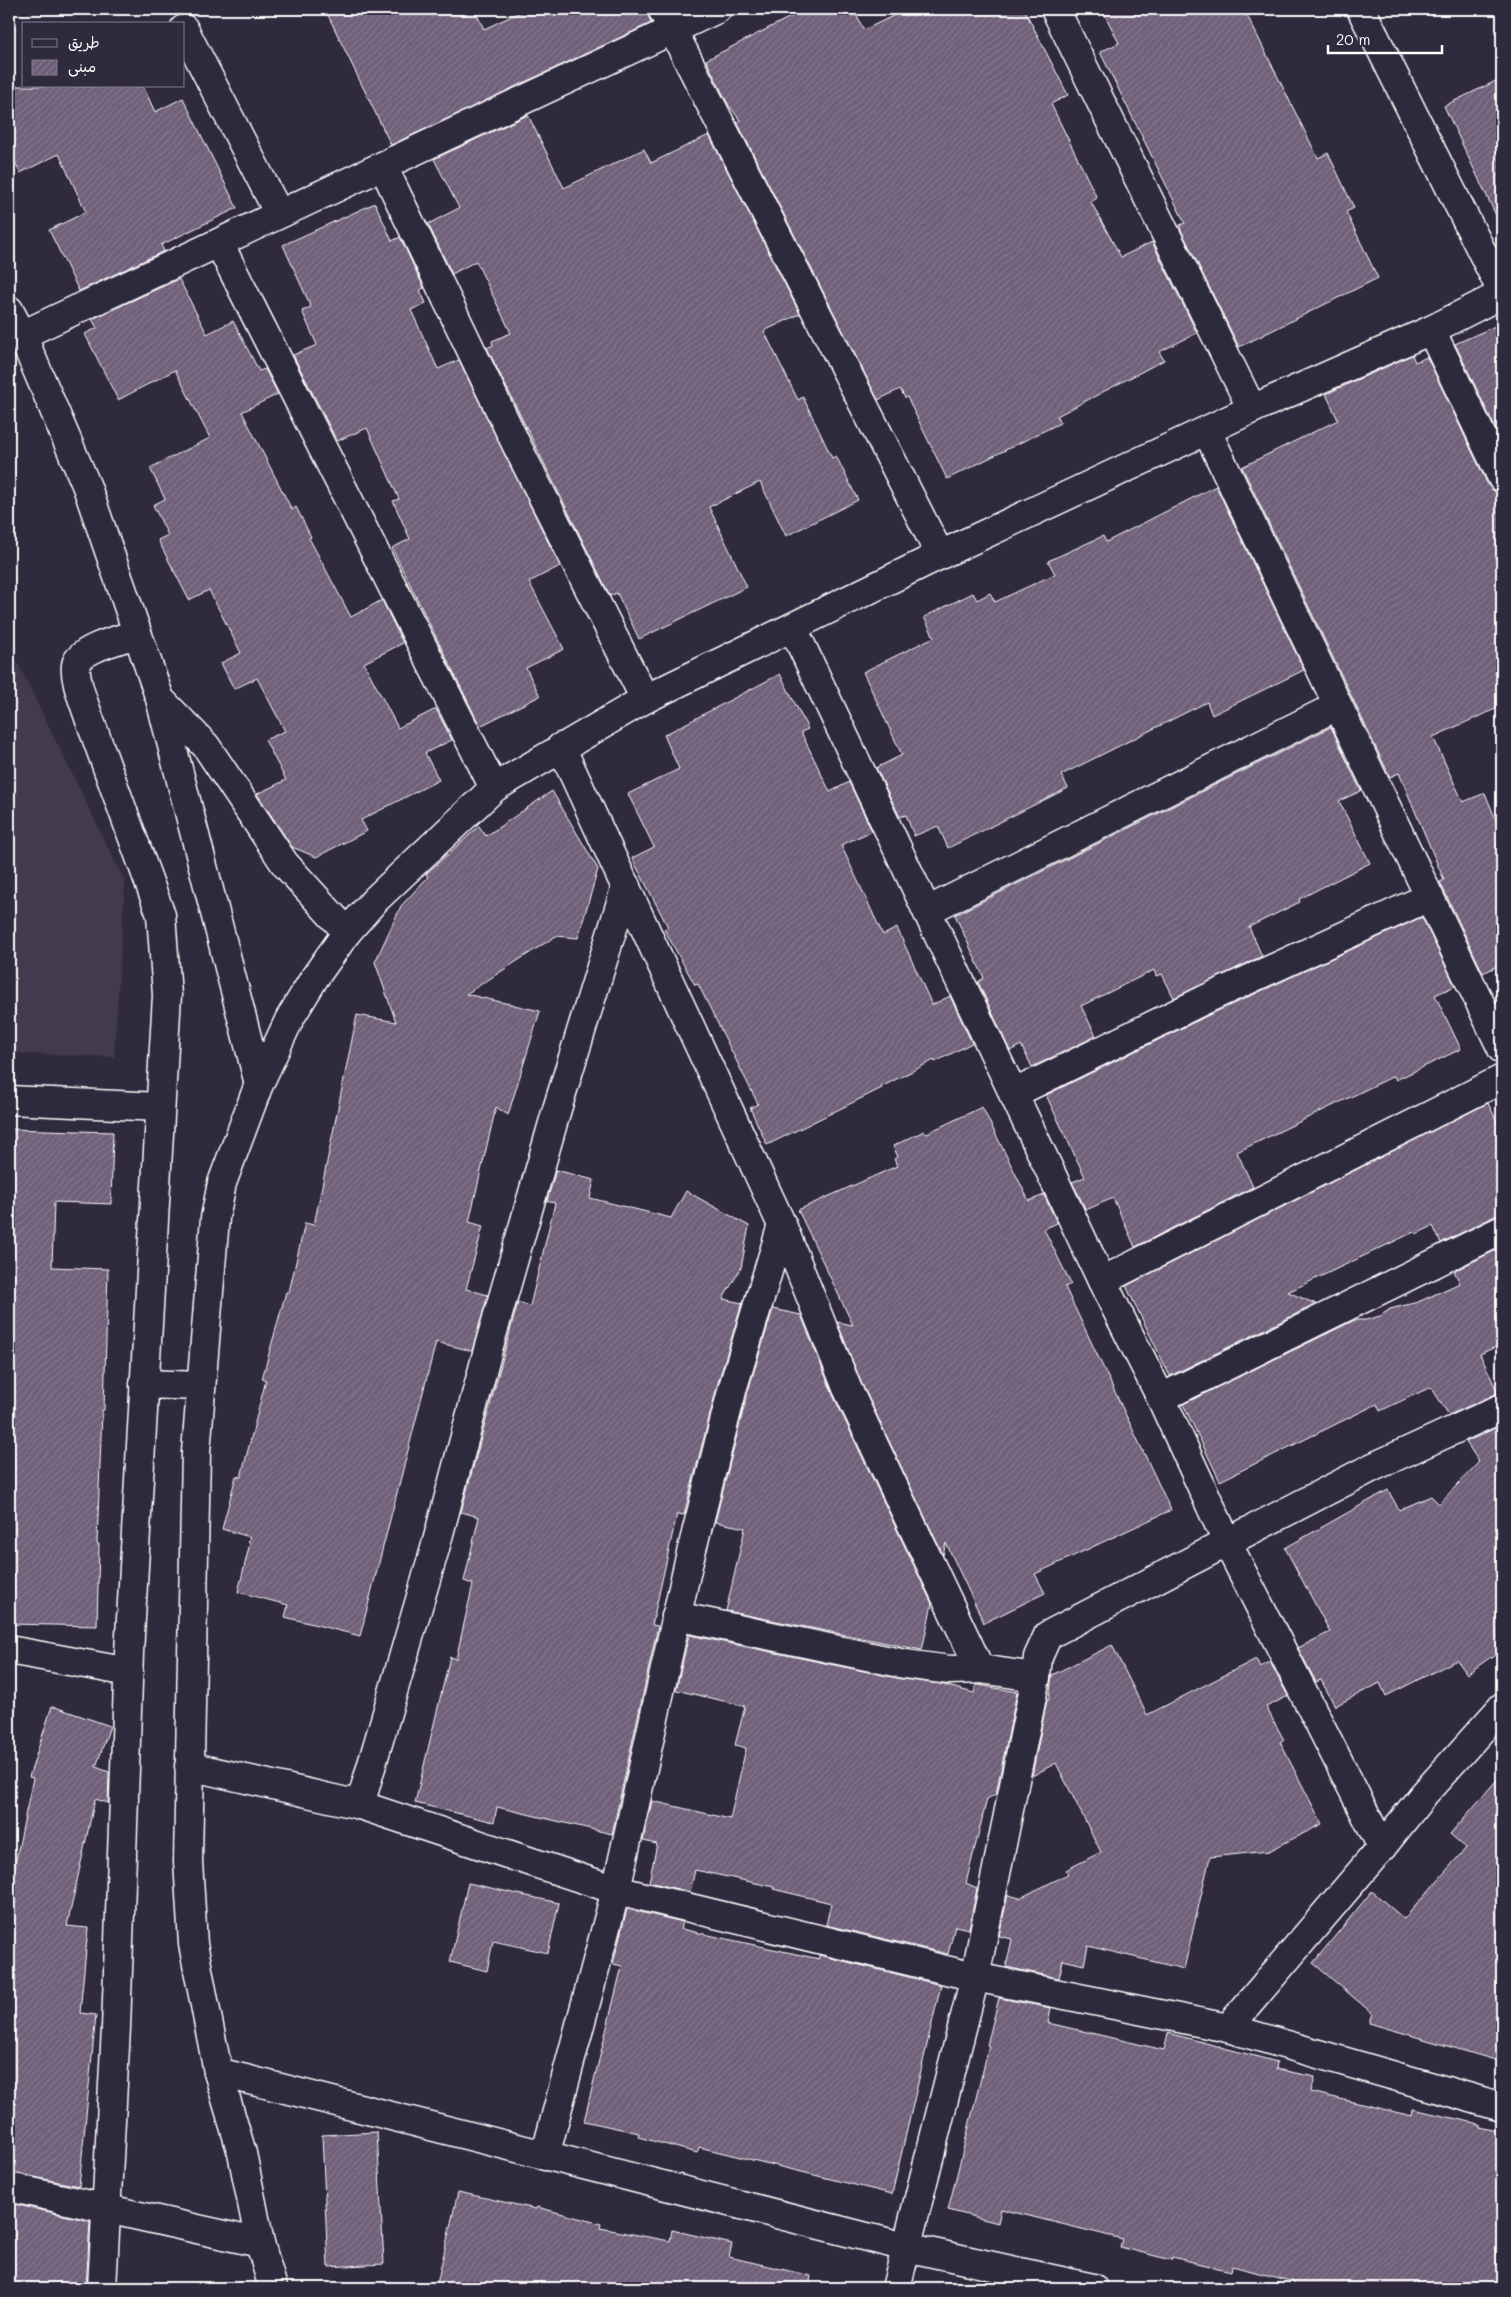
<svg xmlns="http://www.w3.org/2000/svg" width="1511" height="2297" viewBox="0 0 1511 2297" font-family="Mali,'Playpen Sans Arabic',sans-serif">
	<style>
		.built { fill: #423a4f }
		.building { fill: url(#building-hatch); stroke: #fff }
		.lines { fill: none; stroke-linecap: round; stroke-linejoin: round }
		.street-casing { stroke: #fff; stroke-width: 31 }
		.street { stroke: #2f2a3d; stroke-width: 28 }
	</style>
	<defs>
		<pattern id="building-hatch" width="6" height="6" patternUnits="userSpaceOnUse" patternTransform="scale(1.25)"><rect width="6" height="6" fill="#6f5e79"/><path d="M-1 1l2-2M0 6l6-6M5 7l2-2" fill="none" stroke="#85768d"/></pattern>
	</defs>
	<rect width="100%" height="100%" fill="#2f2a3d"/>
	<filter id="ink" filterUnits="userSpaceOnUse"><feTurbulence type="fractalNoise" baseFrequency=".02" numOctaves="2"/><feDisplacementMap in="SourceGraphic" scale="10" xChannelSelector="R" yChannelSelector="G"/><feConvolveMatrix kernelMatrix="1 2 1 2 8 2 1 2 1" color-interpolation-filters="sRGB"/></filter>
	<g filter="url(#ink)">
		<path class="built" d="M 9,645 L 125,882 L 114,1057 L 9,1053 Z"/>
		<g class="building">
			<path d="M 325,9 L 474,9 L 484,29 L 527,9 L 646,9 L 651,23 L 391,145 Z"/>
			<path d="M 806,9 L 853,9 L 864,30 L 907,9 L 1024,9 L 1068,95 L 1051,104 L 1097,198 L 1091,202 L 1121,257 L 1152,242 L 1197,333 L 1159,352 L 1164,360 L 1057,416 L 1060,423 L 947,479 L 907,397 L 905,398 L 900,389 L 878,400 L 737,122 L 740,120 L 728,104 L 706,60 Z"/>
			<path d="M 1102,9 L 1244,9 L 1318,158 L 1328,153 L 1354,208 L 1346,212 L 1378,278 L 1239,347 L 1180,228 L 1180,225 L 1185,223 L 1100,52 L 1119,43 Z"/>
			<path d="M 1502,78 L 1502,228 L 1444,106 Z"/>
			<path d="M 9,86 L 143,86 L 155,112 L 183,98 L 237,208 L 161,245 L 164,251 L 79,291 L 49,230 L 86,212 L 59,154 L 20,173 L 9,149 Z"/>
			<path d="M 528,115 L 564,188 L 644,149 L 651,163 L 709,135 L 800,314 L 764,331 L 798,400 L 803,397 L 832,458 L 836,456 L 858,500 L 786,536 L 760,482 L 709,507 L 747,587 L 639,639 L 617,593 L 610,596 L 487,348 L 493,345 L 492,341 L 511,333 L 476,261 L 452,274 L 428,224 L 459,208 L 434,159 Z"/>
			<path d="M 375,203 L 392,241 L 400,237 L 424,288 L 420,290 L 426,303 L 411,310 L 438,369 L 459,360 L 560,566 L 529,582 L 564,649 L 526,668 L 540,696 L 480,726 L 392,548 L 410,539 L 393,501 L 399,499 L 367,428 L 337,441 L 293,355 L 317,345 L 302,311 L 311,307 L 283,245 Z"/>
			<path d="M 179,279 L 207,334 L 233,321 L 259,371 L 265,369 L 278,394 L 242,412 L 292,510 L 296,507 L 311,537 L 309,538 L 351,617 L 382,600 L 403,643 L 364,663 L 398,728 L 436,709 L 452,740 L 425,753 L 439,780 L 361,820 L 367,831 L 316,857 L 292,847 L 257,794 L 286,780 L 265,740 L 285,731 L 257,678 L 234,689 L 221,663 L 241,653 L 209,590 L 189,600 L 158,540 L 168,535 L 153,505 L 165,499 L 150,468 L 210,438 L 175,370 L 118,400 L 85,334 L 97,328 L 92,319 Z"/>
			<path d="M 1502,323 L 1502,442 L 1455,344 Z"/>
			<path d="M 1412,355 L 1415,362 L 1427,357 L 1488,485 L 1494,491 L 1502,493 L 1502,706 L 1433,737 L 1463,802 L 1485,793 L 1502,835 L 1502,964 L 1483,973 L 1440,882 L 1444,880 L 1399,773 L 1390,777 L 1242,467 L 1338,420 L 1326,394 Z"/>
			<path d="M 1216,486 L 1304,670 L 1212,715 L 1207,702 L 1061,775 L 1068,788 L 948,848 L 938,826 L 914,836 L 906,815 L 900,817 L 876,768 L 902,755 L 863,672 L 934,637 L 924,617 L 973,593 L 977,600 L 990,593 L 995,602 L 1055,574 L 1048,561 L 1103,536 L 1106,542 Z"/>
			<path d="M 780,674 L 808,729 L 801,732 L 830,792 L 849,782 L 872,831 L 841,845 L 883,935 L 897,928 L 932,1005 L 950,996 L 972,1043 L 935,1062 L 934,1060 L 881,1087 L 882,1088 L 767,1145 L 750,1108 L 758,1104 L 698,984 L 695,985 L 664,929 L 668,927 L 632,858 L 654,847 L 628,794 L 679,769 L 664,735 Z"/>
			<path d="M 1331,727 L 1361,791 L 1339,801 L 1370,863 L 1299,899 L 1300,902 L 1249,927 L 1262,956 L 1174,998 L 1162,974 L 1156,976 L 1154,970 L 1081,1006 L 1096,1036 L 1032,1067 L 1021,1045 L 1010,1051 L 978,982 L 984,978 L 955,915 Z"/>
			<path d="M 552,791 L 598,869 L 578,938 L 556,936 L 466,994 L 540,1011 L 508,1115 L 496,1107 L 469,1222 L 483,1226 L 466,1289 L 488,1295 L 472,1351 L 436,1342 L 360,1636 L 285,1617 L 288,1605 L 238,1592 L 250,1543 L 248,1542 L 250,1537 L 222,1529 L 236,1476 L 241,1477 L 266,1380 L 262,1379 L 286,1292 L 289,1292 L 305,1223 L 314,1225 L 357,1015 L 396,1022 L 375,962 L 401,906 L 428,877 L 426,874 L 479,826 L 486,836 Z"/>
			<path d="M 1422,917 L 1455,986 L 1435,995 L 1461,1049 L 1396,1080 L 1394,1076 L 1237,1152 L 1253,1187 L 1135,1247 L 1113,1198 L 1086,1210 L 1072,1182 L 1085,1177 L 1046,1095 L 1211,1014 Z"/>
			<path d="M 1488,1103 L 1502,1132 L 1502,1214 L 1495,1216 L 1441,1243 L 1433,1226 L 1416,1234 L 1414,1232 L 1288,1292 L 1316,1304 L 1170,1376 L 1126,1286 Z"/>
			<path d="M 982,1107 L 1029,1201 L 1044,1195 L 1057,1223 L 1044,1229 L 1071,1284 L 1065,1287 L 1171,1510 L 1035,1574 L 1045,1593 L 984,1623 L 946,1543 L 943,1555 L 861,1382 L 837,1322 L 853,1325 L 798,1210 L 897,1166 L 894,1159 L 898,1157 L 893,1146 L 924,1131 L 925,1134 Z"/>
			<path d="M 9,1129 L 113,1132 L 111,1204 L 54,1202 L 52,1267 L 108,1269 L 104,1410 L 102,1410 L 97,1544 L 99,1544 L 97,1626 L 9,1624 Z"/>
			<path d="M 556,1170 L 594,1180 L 590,1198 L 671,1218 L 686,1191 L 749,1226 L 741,1268 L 723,1299 L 742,1303 L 718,1383 L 684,1515 L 677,1514 L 652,1625 L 658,1626 L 612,1834 L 497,1807 L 494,1822 L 415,1803 L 450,1657 L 456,1659 L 473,1584 L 464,1581 L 479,1517 L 461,1512 L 518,1302 L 530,1306 L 555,1203 L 547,1201 Z"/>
			<path d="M 1502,1247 L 1502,1344 L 1480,1354 L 1498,1393 L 1449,1415 L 1431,1387 L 1380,1411 L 1377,1404 L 1220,1481 L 1183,1404 L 1355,1320 L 1366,1320 L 1380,1316 L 1390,1309 L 1418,1302 L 1460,1283 L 1454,1271 Z"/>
			<path d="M 773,1309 L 801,1315 L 833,1395 L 932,1604 L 922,1650 L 726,1611 L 745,1528 L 715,1522 L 748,1391 Z"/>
			<path d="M 1502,1425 L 1502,1649 L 1467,1674 L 1457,1660 L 1386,1696 L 1380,1683 L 1335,1706 L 1321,1680 L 1316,1682 L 1298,1648 L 1330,1632 L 1285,1548 L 1388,1490 L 1399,1510 L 1431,1496 L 1439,1504 L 1479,1462 L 1466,1442 Z"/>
			<path d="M 689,1635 L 902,1679 L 940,1684 L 974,1693 L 976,1685 L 979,1685 L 1017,1692 L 996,1794 L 987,1799 L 966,1883 L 977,1888 L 969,1929 L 955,1926 L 948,1954 L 826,1925 L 831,1903 L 773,1889 L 774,1887 L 695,1870 L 690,1892 L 649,1882 L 657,1844 L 643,1841 L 652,1801 L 730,1819 L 746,1748 L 735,1745 L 745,1706 L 676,1690 Z"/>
			<path d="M 1112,1645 L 1147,1715 L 1256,1659 L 1260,1667 L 1270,1662 L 1288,1696 L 1266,1707 L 1284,1740 L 1280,1742 L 1322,1824 L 1269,1851 L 1210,1857 L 1184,1969 L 1088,1946 L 1084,1965 L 1063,1960 L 1059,1978 L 1006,1967 L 1012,1939 L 999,1936 L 1008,1895 L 1020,1898 L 1068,1874 L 1066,1870 L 1101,1852 L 1056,1763 L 1032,1776 L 1047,1700 L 1049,1700 L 1052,1675 Z"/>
			<path d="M 52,1706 L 110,1726 L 96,1767 L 109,1772 L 108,1803 L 95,1799 L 67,1926 L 88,1928 L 80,2013 L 96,2015 L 79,2186 L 9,2172 L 9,1959 L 15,1879 L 12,1879 L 33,1778 L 29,1777 Z"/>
			<path d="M 1502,1774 L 1502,2062 L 1369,2023 L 1372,2013 L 1313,1963 L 1372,1891 L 1404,1919 L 1466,1848 L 1450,1834 Z"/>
			<path d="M 468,1883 L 559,1903 L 548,1953 L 493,1941 L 487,1971 L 450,1962 Z"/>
			<path d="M 627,1909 L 683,1922 L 681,1929 L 819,1959 L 819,1955 L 941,1985 L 892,2194 L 699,2147 L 697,2153 L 638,2137 L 639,2133 L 584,2121 L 622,1966 L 613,1964 Z"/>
			<path d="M 999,1998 L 1051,2008 L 1048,2023 L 1164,2050 L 1168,2033 L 1277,2062 L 1276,2069 L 1315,2077 L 1311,2092 L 1412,2116 L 1413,2109 L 1479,2124 L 1479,2127 L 1502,2132 L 1502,2288 L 1293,2288 L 1294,2282 L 1232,2266 L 1231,2271 L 1172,2257 L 1171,2260 L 1120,2247 L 1122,2239 L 1001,2209 L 998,2223 L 948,2210 L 989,2046 L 987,2045 Z"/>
			<path d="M 377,2132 L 384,2264 L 328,2267 L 322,2135 Z"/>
			<path d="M 458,2192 L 536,2209 L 537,2207 L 601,2224 L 600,2228 L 670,2241 L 672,2230 L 732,2244 L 729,2257 L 811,2276 L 809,2288 L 436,2288 Z"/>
			<path d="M 9,2203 L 90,2221 L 86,2288 L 9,2288 Z"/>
		</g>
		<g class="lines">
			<g class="street-casing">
				<g id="street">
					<path d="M 662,9 L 940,555"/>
					<path d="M 1055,9 L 1252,409"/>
					<path d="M 1361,9 L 1502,292"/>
					<path d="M 184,29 L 279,214"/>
					<path d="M 383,166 L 517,446 L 645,699"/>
					<path d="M 219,243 L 494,788"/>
					<path d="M 9,310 L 22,335 L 87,487 L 160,699 L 259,1084"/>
					<path d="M 1431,330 L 1502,478"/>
					<path d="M 22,335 L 717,9"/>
					<path d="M 1207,431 L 1502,1049"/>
					<path d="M 793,628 L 1102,1281 L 1161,1398 L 1227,1542 L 1382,1847"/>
					<path d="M 161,700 L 206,746 L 285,864 L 347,932"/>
					<path d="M 561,747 L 782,1225 L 847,1388 L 980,1669"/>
					<path d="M 927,911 L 1337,706"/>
					<path d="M 1013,1094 L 1204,1000 L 1429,897"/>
					<path d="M 9,1100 L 160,1107"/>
					<path d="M 1102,1281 L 1502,1079"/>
					<path d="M 144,1384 L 201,1386"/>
					<path d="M 1161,1398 L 1502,1230"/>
					<path d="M 676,1616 L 905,1664 L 950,1670 L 980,1669 L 1036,1677"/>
					<path d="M 9,1650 L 129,1672"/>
					<path d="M 189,1766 L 360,1805 L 616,1890 L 975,1977 L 1228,2028 L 1502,2107"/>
					<path d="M 360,1805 L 436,1545 L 489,1346 L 557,1109 L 626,886"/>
					<path d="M 1228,2028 L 1382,1847 L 1424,1794 L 1502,1707"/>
					<path d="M 218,2072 L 906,2247 L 1093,2288"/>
					<path d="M 545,2156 L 616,1890 L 688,1565 L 733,1387 L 782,1225"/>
					<path d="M 9,2187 L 260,2243"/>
					<path d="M 102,2288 L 116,2028 L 129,1653 L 167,995 L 161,915 L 89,718 C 84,702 74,681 76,665 C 78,649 122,639 136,634"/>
					<path d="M 273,2288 L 260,2243 L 242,2153 L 218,2072 L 193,1944 L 188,1861 L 196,1452 L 215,1218 L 222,1183 L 259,1084 L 290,1018 L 315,977 L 347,932 L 375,900 L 494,788 L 645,699 L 940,555 L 1252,409 L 1431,330 L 1502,294"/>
					<path d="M 896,2288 L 975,1977 L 1036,1677 L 1038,1657 L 1048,1635 L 1373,1467 L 1502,1408"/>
				</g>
			</g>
			<use href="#street" class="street"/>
		</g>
	</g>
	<rect width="1511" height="2297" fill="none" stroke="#2f2a3d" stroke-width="30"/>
	<rect x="15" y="15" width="1481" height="2267" fill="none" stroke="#fff" stroke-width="2" filter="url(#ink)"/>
	<rect x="22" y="22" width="162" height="65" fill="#2f2a3d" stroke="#827f8b"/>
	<rect x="32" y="39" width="25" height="8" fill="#2f2a3d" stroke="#827f8b"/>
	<text x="68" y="48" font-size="15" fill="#ffffff">طريق</text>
	<rect x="32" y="60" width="25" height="15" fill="url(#building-hatch)" stroke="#827f8b"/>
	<text x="68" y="72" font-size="15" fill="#ffffff">مبنى</text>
	<path d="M1328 45v8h114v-8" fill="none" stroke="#ffffff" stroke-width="2.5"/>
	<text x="1336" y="45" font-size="15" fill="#ffffff" stroke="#2f2a3d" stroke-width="4" paint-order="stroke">20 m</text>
</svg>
